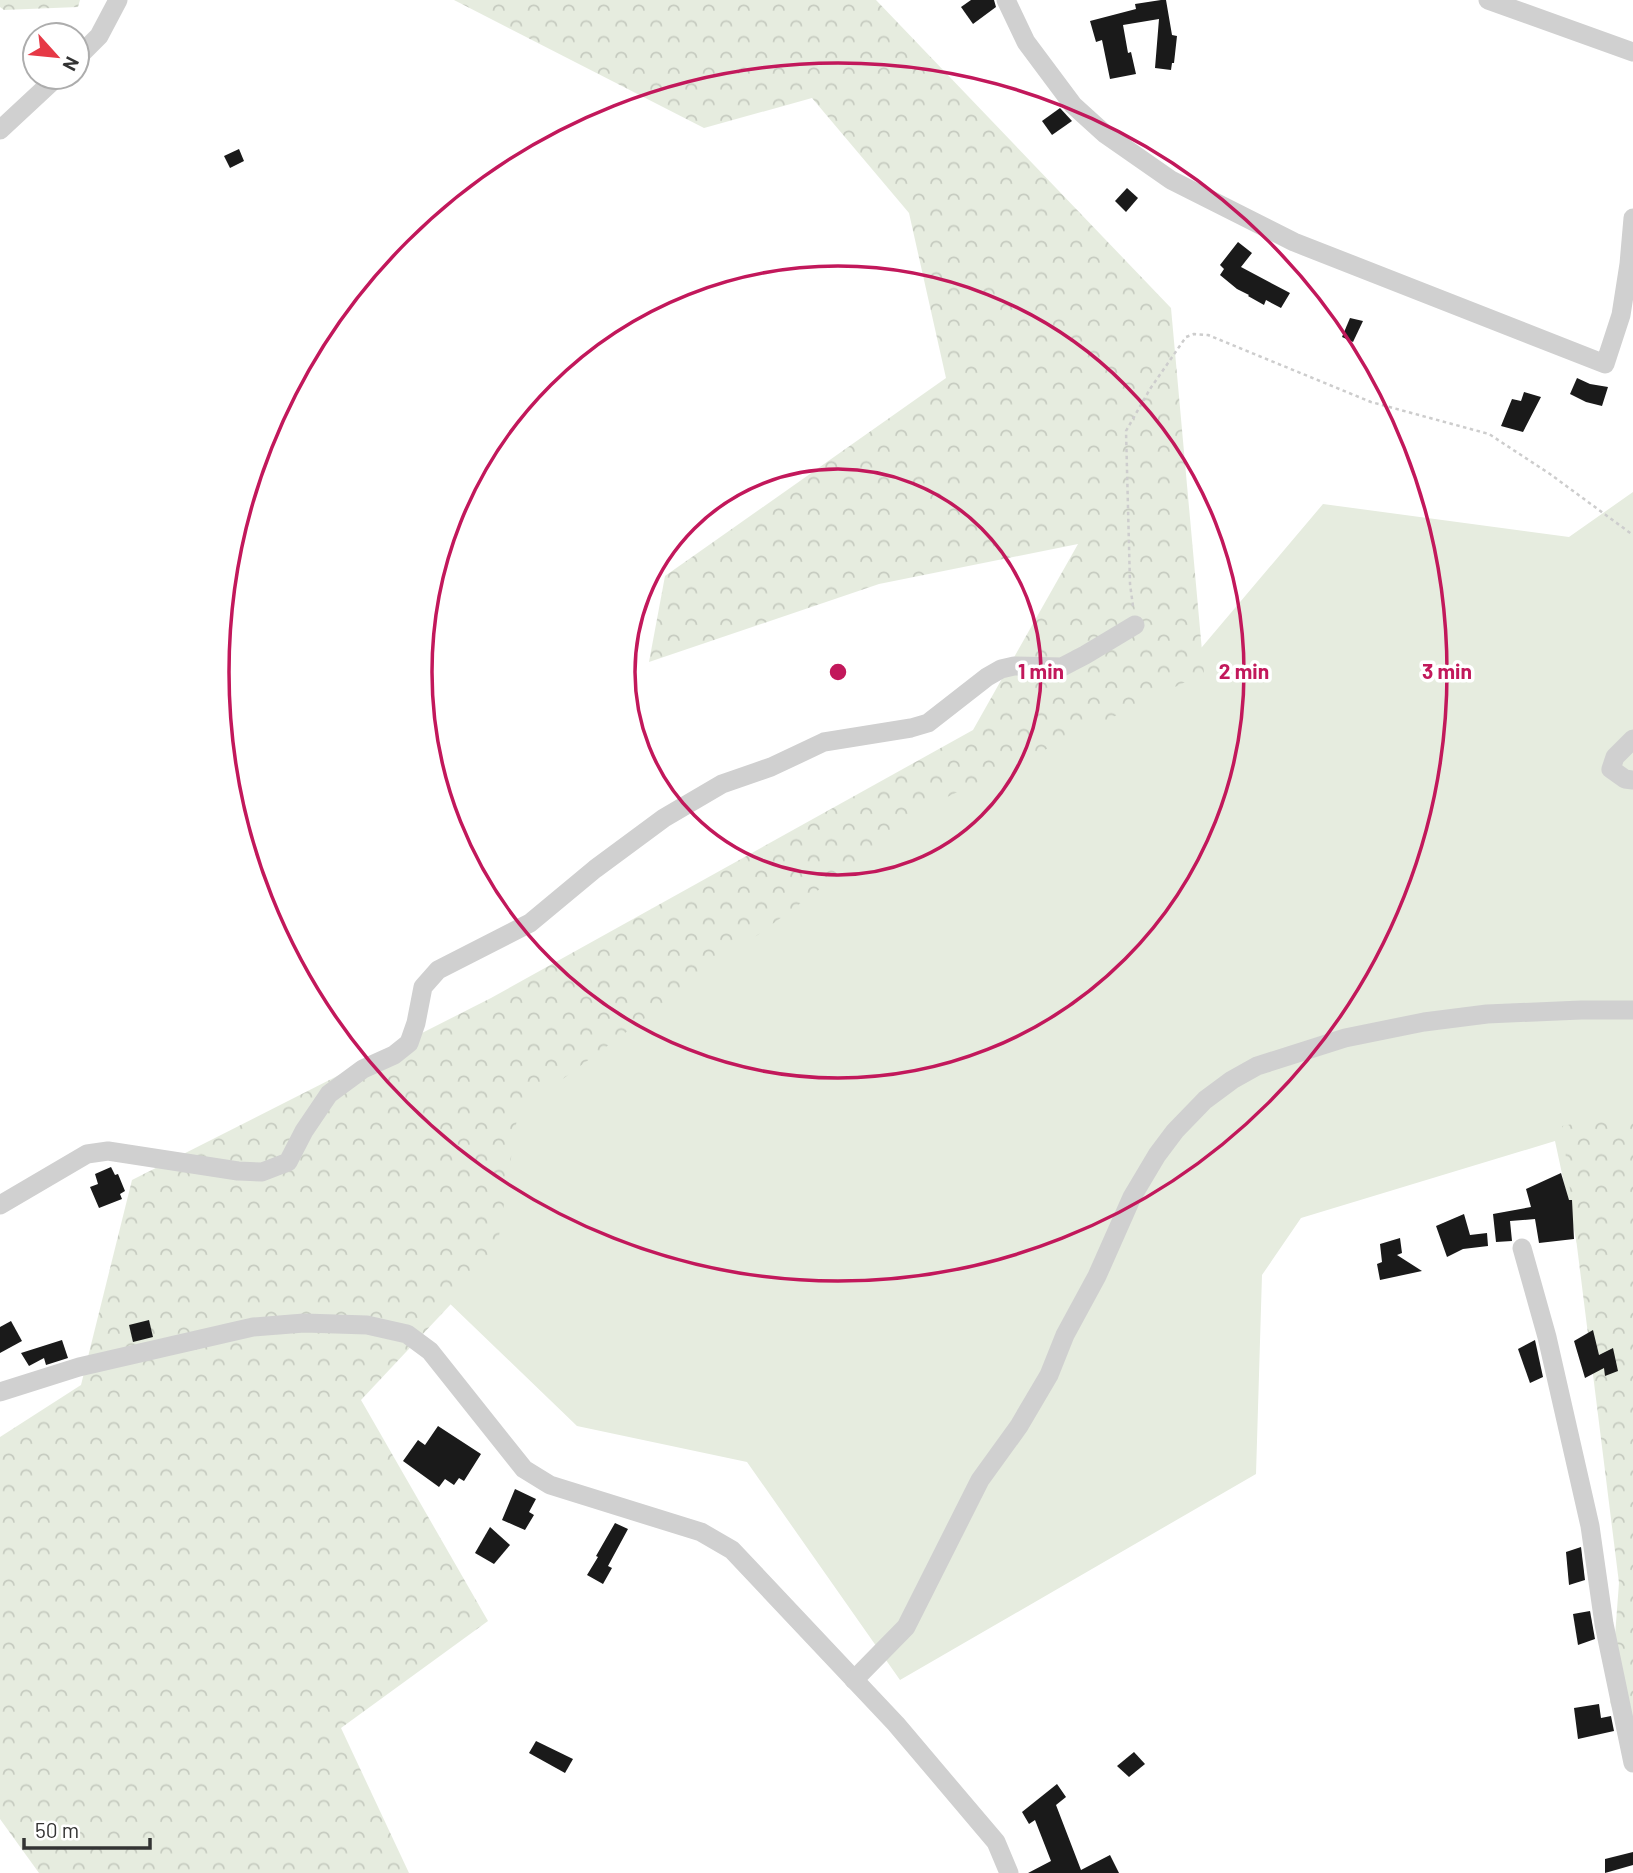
<svg xmlns="http://www.w3.org/2000/svg" width="1633" height="1873" viewBox="0 0 1633 1873" font-family="Barlow,sans-serif">
	<style>
		.green { fill: #e6ecdf }
		.forest { fill: url(#forest-crowns) }
		.building { fill: #1a1a1a }
		.lines { fill: none; stroke-linecap: round; stroke-linejoin: round }
		.path { stroke: #cdcdcd; stroke-width: 2.5; stroke-dasharray: 3.5 3.5; stroke-linecap: butt }
		.minor { stroke: #d0d0d0; stroke-width: 19 }
		.ring { fill: none; stroke: #c2185b; stroke-width: 3.5 }
		.centre { fill: #c2185b; stroke: #fff; stroke-width: 3.5 }
		.ring-label { font-size: 21px; text-anchor: middle; font-weight: bold; fill: #c2185b; stroke: #fff; stroke-width: 7; stroke-linejoin: round; paint-order: stroke }
	</style>
	<defs>
		<pattern id="forest-crowns" width="20" height="18" patternUnits="userSpaceOnUse" patternTransform="scale(1.75)"><rect width="20" height="18" fill="#e6ecdf"/><path d="M2 6a3 3 0 1 1 6 0M12 15a3 3 0 1 1 6 0" fill="none" stroke="#c6cbc0"/></pattern>
	</defs>
	<rect width="100%" height="100%" fill="#fff"/>
	<path class="green" d="M 1633,492 L 1633,1505 L 1555,1141 L 1301,1218 L 1262,1275 L 1256,1474 L 900,1680 L 747,1462 L 577,1426 L 392,1248 L 492,1042 L 1202,647 L 1323,504 L 1569,537 Z"/>
	<g class="forest">
		<path d="M 0,0 L 80,0 L 78,7 L 4,10 L 0,7 Z"/>
		<path d="M 454,0 L 876,0 L 1171,308 L 1204,673 L 939,801 L 518,1112 L 496,1256 L 361,1400 L 488,1621 L 341,1728 L 409,1873 L 39,1873 L 0,1819 L 0,1437 L 81,1385 L 132,1180 L 491,998 L 973,730 L 1078,544 L 879,584 L 649,662 L 665,576 L 946,378 L 909,213 L 812,98 L 704,128 Z"/>
		<path d="M 1633,1113 L 1633,1765 L 1610,1702 L 1619,1583 L 1562,1126 Z"/>
	</g>
	<g class="building">
		<path d="M 971,0 L 994,0 L 996,7 L 973,24 L 961,7 Z"/>
		<path d="M 1161,0 L 1166,0 L 1172,35 L 1177,36 L 1174,63 L 1172,63 L 1171,70 L 1155,68 L 1159,19 L 1123,25 L 1128,53 L 1131,52 L 1136,74 L 1110,79 L 1102,40 L 1096,42 L 1090,21 L 1136,9 L 1135,4 Z"/>
		<path d="M 1060,108 L 1072,121 L 1052,135 L 1042,121 Z"/>
		<path d="M 239,149 L 244,161 L 230,168 L 224,156 Z"/>
		<path d="M 1127,188 L 1138,198 L 1126,212 L 1115,201 Z"/>
		<path d="M 1238,242 L 1252,253 L 1241,267 L 1290,293 L 1281,308 L 1266,300 L 1264,305 L 1248,296 L 1249,295 L 1237,289 L 1220,275 L 1224,269 L 1220,265 Z"/>
		<path d="M 1350,318 L 1363,321 L 1353,342 L 1342,337 Z"/>
		<path d="M 1577,378 L 1590,384 L 1608,387 L 1602,406 L 1586,402 L 1570,394 Z"/>
		<path d="M 1524,392 L 1541,397 L 1523,432 L 1501,426 L 1512,399 L 1521,401 Z"/>
		<path d="M 111,1167 L 115,1175 L 118,1174 L 125,1191 L 120,1194 L 122,1199 L 99,1208 L 90,1187 L 98,1184 L 95,1174 Z"/>
		<path d="M 1561,1173 L 1569,1200 L 1572,1200 L 1574,1239 L 1539,1243 L 1535,1219 L 1510,1221 L 1512,1241 L 1496,1242 L 1493,1214 L 1531,1207 L 1526,1189 Z"/>
		<path d="M 1464,1214 L 1470,1235 L 1487,1233 L 1488,1246 L 1463,1249 L 1447,1257 L 1436,1226 Z"/>
		<path d="M 1400,1238 L 1402,1253 L 1397,1255 L 1422,1271 L 1380,1280 L 1377,1264 L 1382,1262 L 1380,1244 Z"/>
		<path d="M 149,1320 L 153,1337 L 133,1342 L 129,1325 Z"/>
		<path d="M 11,1321 L 22,1341 L 0,1353 L 0,1327 Z"/>
		<path d="M 1593,1330 L 1599,1355 L 1613,1348 L 1618,1371 L 1605,1376 L 1604,1368 L 1585,1378 L 1574,1341 Z"/>
		<path d="M 62,1340 L 68,1358 L 46,1365 L 44,1358 L 29,1366 L 21,1353 Z"/>
		<path d="M 1535,1340 L 1543,1377 L 1530,1383 L 1518,1349 Z"/>
		<path d="M 438,1426 L 481,1454 L 464,1481 L 459,1478 L 454,1485 L 445,1479 L 439,1487 L 403,1461 L 418,1440 L 425,1445 Z"/>
		<path d="M 515,1489 L 536,1499 L 529,1512 L 534,1515 L 525,1530 L 502,1520 Z"/>
		<path d="M 615,1523 L 628,1529 L 608,1566 L 612,1568 L 603,1584 L 587,1575 L 598,1557 L 596,1556 Z"/>
		<path d="M 490,1527 L 510,1545 L 494,1564 L 475,1553 Z"/>
		<path d="M 1581,1547 L 1585,1580 L 1569,1585 L 1566,1552 Z"/>
		<path d="M 1590,1611 L 1595,1639 L 1578,1645 L 1573,1614 Z"/>
		<path d="M 1599,1704 L 1601,1718 L 1611,1716 L 1614,1731 L 1578,1739 L 1574,1708 Z"/>
		<path d="M 536,1741 L 573,1759 L 565,1773 L 529,1753 Z"/>
		<path d="M 1134,1752 L 1145,1764 L 1129,1777 L 1117,1766 Z"/>
		<path d="M 1057,1784 L 1066,1797 L 1056,1805 L 1081,1870 L 1110,1855 L 1119,1873 L 1028,1873 L 1051,1861 L 1035,1820 L 1029,1824 L 1022,1812 Z"/>
		<path d="M 1633,1852 L 1633,1865 L 1605,1873 L 1605,1859 Z"/>
	</g>
	<g class="lines">
		<path class="path" d="M 1133,606 L 1130,584 L 1126,431 L 1150,389 L 1186,337 L 1194,334 L 1208,335 L 1371,402 L 1489,434 L 1550,474 L 1633,535"/>
		<g class="minor">
			<path d="M 1006,0 L 1026,42 L 1073,105 L 1105,134 L 1171,180 L 1294,242 L 1605,364 L 1621,315 L 1629,264 L 1633,218"/>
			<path d="M 1488,0 L 1633,52"/>
			<path d="M 77,58 L 99,36 L 118,0"/>
			<path d="M 0,130 L 57,77"/>
			<path d="M 1633,739 L 1615,757 L 1611,769 L 1625,779 L 1633,780"/>
			<path d="M 0,1205 L 87,1154 L 108,1151 L 238,1171 L 262,1172 L 288,1162 L 304,1131 L 329,1094 L 363,1069 L 394,1055 L 409,1043 L 416,1023 L 423,987 L 438,970 L 530,923 L 595,869 L 664,818 L 722,784 L 771,767 L 824,742 L 911,728 L 928,723 L 987,677 L 1001,669 L 1014,666 L 1062,667 L 1085,655 L 1135,625"/>
			<path d="M 1522,1248 L 1547,1337 L 1590,1526 L 1604,1624 L 1633,1763"/>
			<path d="M 0,1392 L 79,1367 L 253,1327 L 304,1323 L 367,1325 L 407,1334 L 430,1351 L 524,1469 L 550,1485 L 701,1532 L 732,1550 L 896,1724 L 996,1842 L 1009,1873"/>
			<path d="M 854,1680 L 906,1627 L 980,1480 L 1019,1426 L 1049,1375 L 1065,1335 L 1097,1276 L 1132,1197 L 1157,1155 L 1175,1131 L 1205,1100 L 1232,1080 L 1257,1066 L 1345,1038 L 1424,1022 L 1487,1014 L 1581,1010 L 1633,1010"/>
		</g>
	</g>
	<g class="ring">
		<circle cx="838" cy="672" r="203"/>
		<circle cx="838" cy="672" r="406"/>
		<circle cx="838" cy="672" r="609"/>
	</g>
	<circle cx="838" cy="672" r="10" class="centre"/>
	<g class="ring-label">
		<text x="1041" y="679">1 min</text>
		<text x="1244" y="679">2 min</text>
		<text x="1447" y="679">3 min</text>
	</g>
	<g transform="translate(56 56) rotate(117)"><circle r="33" fill="#ffffff" stroke="#adadad" stroke-width="2"/>
	<path d="M0-5L12 26L0 18L-12 26Z" fill="#e63946"/>
	<text y="-10" font-size="19" font-weight="bold" text-anchor="middle" fill="#333333">N</text>
	</g>
	<path d="M24 1838v10h126v-10" fill="none" stroke="#333333" stroke-width="3.5"/>
	<text x="35" y="1838" font-size="21" fill="#333333" stroke="#ffffff" stroke-width="5" paint-order="stroke">50 m</text>
</svg>
